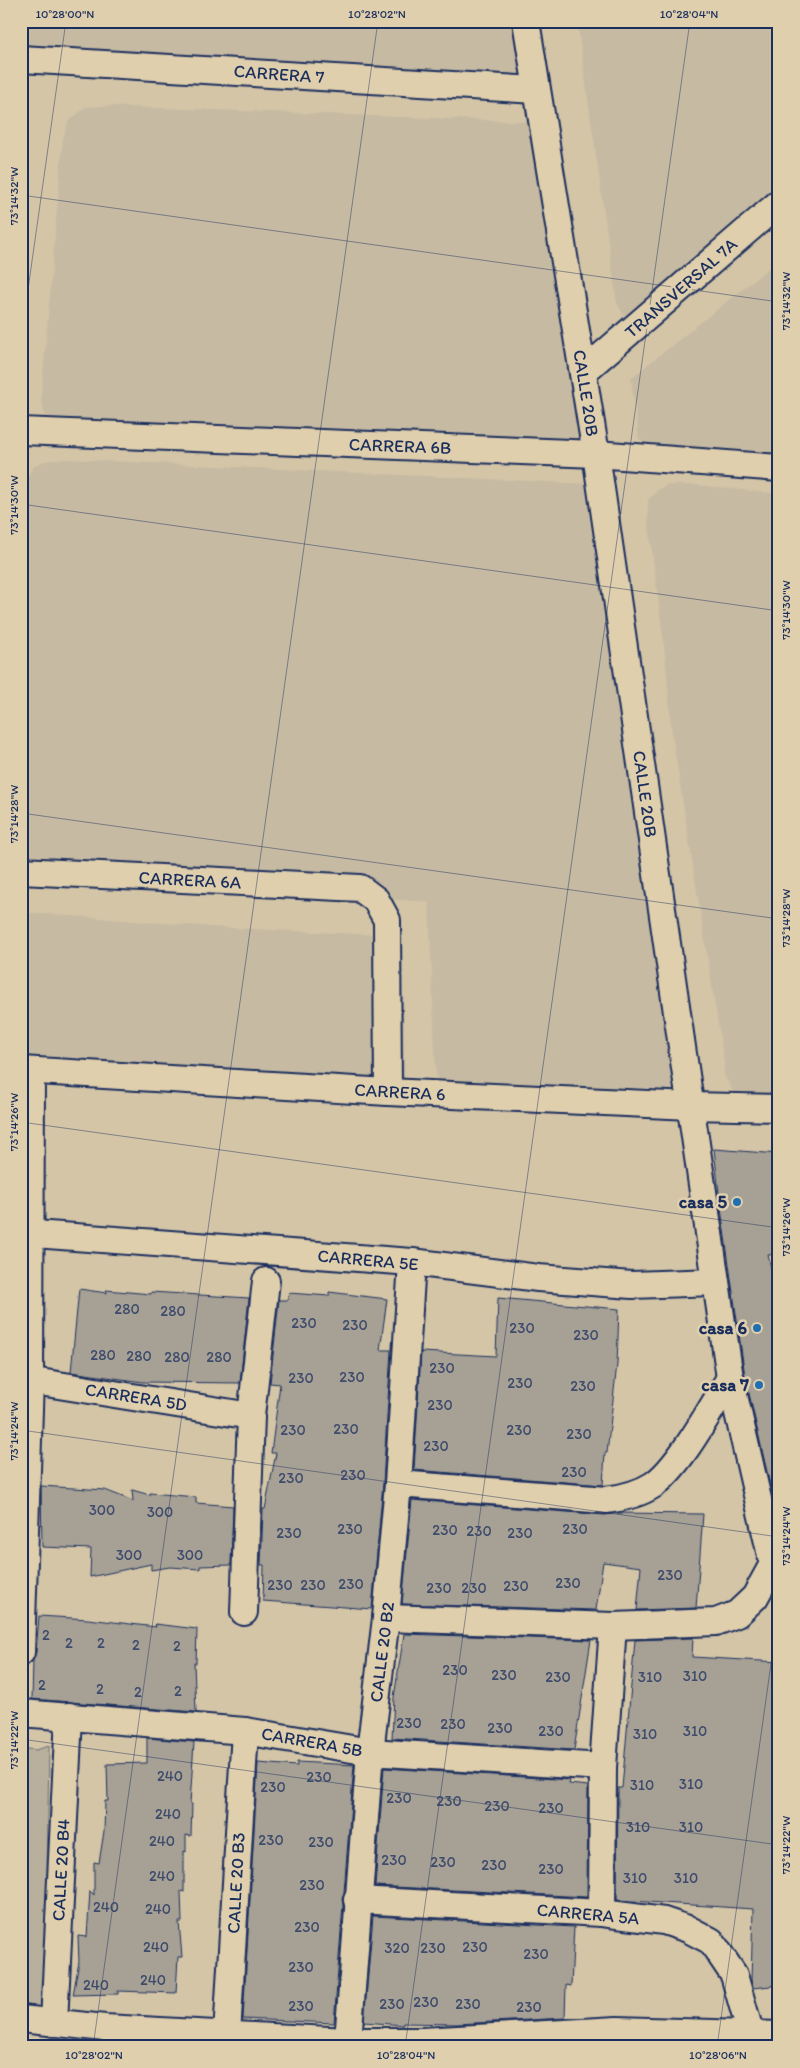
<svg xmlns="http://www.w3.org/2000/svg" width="800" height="2068" viewBox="0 0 800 2068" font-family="Itim,sans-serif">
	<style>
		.built { fill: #c6baa2 }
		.green { fill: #b8af9c; stroke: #6a6f7d }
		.building { fill: #a6a095; stroke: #1b2f5e }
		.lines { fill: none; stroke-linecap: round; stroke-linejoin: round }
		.street-casing { stroke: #1b2f5e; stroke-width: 30 }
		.street { stroke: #e0cfac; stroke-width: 26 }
		.ticks { fill: none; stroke: #1b2f5e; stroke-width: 1; stroke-opacity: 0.45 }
		.poi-dot { fill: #1f6fb2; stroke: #e0cfac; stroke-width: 2 }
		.labels { text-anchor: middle; stroke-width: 5; stroke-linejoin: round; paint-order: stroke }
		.number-label { font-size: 15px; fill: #3e4b6c }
		.street-label { font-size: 18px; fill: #1b2f5e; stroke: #e0cfac }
		.poi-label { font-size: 18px; font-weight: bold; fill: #1b2f5e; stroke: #e0cfac; text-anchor: end }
		.neatline { fill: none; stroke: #1b2f5e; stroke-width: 2 }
		.ticks-label { font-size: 12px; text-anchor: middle; fill: #1b2f5e }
	</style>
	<rect width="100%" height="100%" fill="#d4c5a7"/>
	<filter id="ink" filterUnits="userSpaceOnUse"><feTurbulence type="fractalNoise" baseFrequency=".02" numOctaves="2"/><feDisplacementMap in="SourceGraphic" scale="10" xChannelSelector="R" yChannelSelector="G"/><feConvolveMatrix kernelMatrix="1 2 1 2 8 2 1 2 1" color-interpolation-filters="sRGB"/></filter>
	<g filter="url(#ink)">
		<g class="built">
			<path d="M 21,21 L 535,21 L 532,77 L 21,53 Z"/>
			<path d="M 577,21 L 779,21 L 779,214 L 628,323 L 617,303 Z"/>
			<path d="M 104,106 L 536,122 L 592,445 L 61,422 L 45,415 L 41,400 L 63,139 L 68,122 L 86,107 Z"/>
			<path d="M 779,260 L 779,465 L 651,447 L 639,439 L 631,378 Z"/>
			<path d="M 67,459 L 592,484 L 687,1094 L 442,1093 L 436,1074 L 429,904 L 428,902 L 21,871 L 21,556 L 26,480 L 32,468 L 38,464 L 44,461 Z"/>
			<path d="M 667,485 L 697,485 L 779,494 L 779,1100 L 742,1096 L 733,1091 L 724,1075 L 724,1061 L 672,734 L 665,653 L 648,518 L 648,500 L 658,490 Z"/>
			<path d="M 21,912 L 213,927 L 402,936 L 405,1084 L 97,1064 L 21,1056 Z"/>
		</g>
		<path class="green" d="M 49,1746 L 45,2008 L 21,2005 L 21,1748 L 36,1750 Z"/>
		<g class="building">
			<path d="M 714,1149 L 779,1154 L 779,1254 L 768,1255 L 779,1301 L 779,1497 L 773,1498 L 745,1376 L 720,1202 Z"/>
			<path d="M 79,1289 L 107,1293 L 106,1290 L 151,1294 L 151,1292 L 249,1298 L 240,1383 L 143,1382 L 71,1372 Z"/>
			<path d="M 329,1292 L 387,1299 L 380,1350 L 391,1350 L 383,1483 L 372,1609 L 263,1601 L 264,1565 L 261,1565 L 263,1509 L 265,1509 L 276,1453 L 271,1453 L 280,1384 L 270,1383 L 279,1300 L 288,1300 L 289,1293 L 329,1296 Z"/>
			<path d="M 498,1298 L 619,1309 L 617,1364 L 607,1453 L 605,1453 L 603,1485 L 414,1470 L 421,1352 L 496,1356 Z"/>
			<path d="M 41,1486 L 105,1490 L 133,1501 L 132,1490 L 150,1495 L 150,1493 L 196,1497 L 196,1503 L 233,1506 L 231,1565 L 200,1566 L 200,1569 L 170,1567 L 151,1570 L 151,1564 L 90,1577 L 91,1549 L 42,1547 Z"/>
			<path d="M 412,1500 L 605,1515 L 619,1513 L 703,1514 L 696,1608 L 637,1610 L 641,1567 L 603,1562 L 596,1610 L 402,1604 Z"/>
			<path d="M 39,1616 L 88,1619 L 156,1627 L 155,1624 L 197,1629 L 196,1663 L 194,1663 L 196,1712 L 32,1699 L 33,1661 L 36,1652 Z"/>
			<path d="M 404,1634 L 591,1640 L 574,1750 L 392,1738 L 394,1697 Z"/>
			<path d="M 693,1638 L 692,1657 L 779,1662 L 779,1985 L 753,1988 L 751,1980 L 753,1909 L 617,1900 L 618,1788 L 622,1788 L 635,1640 Z"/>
			<path d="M 147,1738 L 194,1742 L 190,1804 L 192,1804 L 191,1836 L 186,1835 L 186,1852 L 184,1851 L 184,1892 L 181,1891 L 182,1922 L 179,1922 L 182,1957 L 178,1957 L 176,1993 L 118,1991 L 118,1994 L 73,1995 L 79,1962 L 78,1936 L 87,1937 L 90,1891 L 94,1895 L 94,1862 L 99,1863 L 104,1831 L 105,1801 L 108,1801 L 107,1764 L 147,1763 Z"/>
			<path d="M 297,1762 L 354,1765 L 344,1892 L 342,1899 L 343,1905 L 334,2023 L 243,2019 L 258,1763 L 297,1766 Z"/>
			<path d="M 384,1768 L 570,1780 L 569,1784 L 588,1786 L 587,1897 L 375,1886 Z"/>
			<path d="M 373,1916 L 574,1927 L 571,1986 L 566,1985 L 565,2018 L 456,2024 L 403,2023 L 403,2025 L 364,2022 Z"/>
		</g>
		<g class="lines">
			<g class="street-casing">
				<g id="street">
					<path d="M 526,21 L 596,454 L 730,1378 L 773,1564"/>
					<path d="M 21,59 L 536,90"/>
					<path d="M 583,372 L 779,203"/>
					<path d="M 21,431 L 596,454 L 779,468"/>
					<path d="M 21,871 L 360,888 L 376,900 L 387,920 L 388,1092"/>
					<path d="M 21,1070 L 388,1092 L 691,1106 L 779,1108"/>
					<path d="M 21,1233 L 412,1262 L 538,1278 L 632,1285 L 715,1282"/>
					<path d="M 21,1379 L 251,1416"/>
					<path d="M 398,1484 L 606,1500 C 622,1498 639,1494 653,1485 C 680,1467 712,1406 730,1378"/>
					<path d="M 244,1612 L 251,1416 L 266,1281"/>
					<path d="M 386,1618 L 613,1626 L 716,1622 L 737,1614 L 755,1597 L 773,1564"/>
					<path d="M 21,1652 L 30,1379 L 31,1071"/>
					<path d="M 21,1713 L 245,1731 L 370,1752 L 603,1767"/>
					<path d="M 357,1900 L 602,1913 L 664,1921 L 688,1929 L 711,1941 L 734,1975 L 751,2035"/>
					<path d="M 602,1913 L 603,1767 L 613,1626"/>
					<path d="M 21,2019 L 105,2028 L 348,2041 L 422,2041 L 617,2030 L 779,2035"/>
					<path d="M 54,2023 L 69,1716"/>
					<path d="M 227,2035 L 245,1731"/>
					<path d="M 348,2041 L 370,1752 L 386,1618 L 398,1484 L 412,1262"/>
				</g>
			</g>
			<use href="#street" class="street"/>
		</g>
	</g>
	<path class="ticks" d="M 21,195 L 779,302M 21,339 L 66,21M 21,504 L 779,611M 21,813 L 779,919M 21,1122 L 779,1228M 21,1430 L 779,1537M 21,1739 L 779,1845M 93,2047 L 378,21M 405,2047 L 690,21M 717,2047 L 779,1607"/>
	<g class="poi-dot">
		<circle cx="737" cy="1202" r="5"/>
		<circle cx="757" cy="1328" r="5"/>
		<circle cx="759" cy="1385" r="5"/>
	</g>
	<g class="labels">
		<g class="number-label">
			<text x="127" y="1314">280</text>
			<text x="173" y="1316">280</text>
			<text x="304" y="1328">230</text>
			<text x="355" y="1330">230</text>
			<text x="522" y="1333">230</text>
			<text x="586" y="1340">230</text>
			<text x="103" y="1360">280</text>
			<text x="139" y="1361">280</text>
			<text x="177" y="1362">280</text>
			<text x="219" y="1362">280</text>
			<text x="442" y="1373">230</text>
			<text x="352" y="1382">230</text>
			<text x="301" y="1383">230</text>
			<text x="520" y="1388">230</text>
			<text x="583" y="1391">230</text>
			<text x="440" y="1410">230</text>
			<text x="346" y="1434">230</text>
			<text x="293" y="1435">230</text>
			<text x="519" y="1435">230</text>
			<text x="579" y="1439">230</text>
			<text x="436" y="1451">230</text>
			<text x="574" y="1477">230</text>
			<text x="353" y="1480">230</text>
			<text x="291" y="1483">230</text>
			<text x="102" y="1515">300</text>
			<text x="160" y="1517">300</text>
			<text x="350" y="1534">230</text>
			<text x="575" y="1534">230</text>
			<text x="445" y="1535">230</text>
			<text x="479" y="1536">230</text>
			<text x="289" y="1538">230</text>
			<text x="520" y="1538">230</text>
			<text x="129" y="1560">300</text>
			<text x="190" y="1560">300</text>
			<text x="670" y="1580">230</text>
			<text x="568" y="1588">230</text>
			<text x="351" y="1589">230</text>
			<text x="280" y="1590">230</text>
			<text x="313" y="1590">230</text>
			<text x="516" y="1591">230</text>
			<text x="439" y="1593">230</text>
			<text x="474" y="1593">230</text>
			<text x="46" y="1640">2</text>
			<text x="69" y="1648">2</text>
			<text x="101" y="1648">2</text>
			<text x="136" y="1650">2</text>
			<text x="177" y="1651">2</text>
			<text x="455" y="1675">230</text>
			<text x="504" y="1680">230</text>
			<text x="695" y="1681">310</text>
			<text x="558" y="1682">230</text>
			<text x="650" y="1682">310</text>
			<text x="42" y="1690">2</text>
			<text x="100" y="1694">2</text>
			<text x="178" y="1696">2</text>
			<text x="138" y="1697">2</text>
			<text x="409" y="1728">230</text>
			<text x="453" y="1729">230</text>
			<text x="500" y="1733">230</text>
			<text x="551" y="1736">230</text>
			<text x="695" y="1736">310</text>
			<text x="645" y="1739">310</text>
			<text x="170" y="1781">240</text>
			<text x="319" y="1782">230</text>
			<text x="691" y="1789">310</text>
			<text x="642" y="1790">310</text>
			<text x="273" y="1792">230</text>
			<text x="399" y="1803">230</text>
			<text x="449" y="1806">230</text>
			<text x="497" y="1811">230</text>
			<text x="551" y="1813">230</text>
			<text x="168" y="1819">240</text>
			<text x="638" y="1832">310</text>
			<text x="691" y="1832">310</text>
			<text x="271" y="1845">230</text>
			<text x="162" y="1846">240</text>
			<text x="321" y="1847">230</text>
			<text x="394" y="1865">230</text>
			<text x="443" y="1867">230</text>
			<text x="494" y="1870">230</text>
			<text x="551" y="1874">230</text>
			<text x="162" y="1881">240</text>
			<text x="635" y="1883">310</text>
			<text x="686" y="1883">310</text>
			<text x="312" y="1890">230</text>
			<text x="106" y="1912">240</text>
			<text x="158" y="1914">240</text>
			<text x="307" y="1932">230</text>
			<text x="156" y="1952">240</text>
			<text x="475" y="1952">230</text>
			<text x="397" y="1953">320</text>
			<text x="433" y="1953">230</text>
			<text x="536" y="1959">230</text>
			<text x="301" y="1972">230</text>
			<text x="153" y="1985">240</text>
			<text x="96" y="1990">240</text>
			<text x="426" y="2007">230</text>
			<text x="392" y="2009">230</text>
			<text x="468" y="2009">230</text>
			<text x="301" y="2011">230</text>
			<text x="529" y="2012">230</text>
		</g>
		<g class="street-label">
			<text transform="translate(279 74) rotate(4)" y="6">CARRERA 7</text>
			<text transform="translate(681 288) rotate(-41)" y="6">TRANSVERSAL 7A</text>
			<text transform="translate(586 393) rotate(81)" y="6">CALLE 20B</text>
			<text transform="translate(400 446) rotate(2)" y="6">CARRERA 6B</text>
			<text transform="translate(645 794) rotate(82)" y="6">CALLE 20B</text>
			<text transform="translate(190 880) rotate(3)" y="6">CARRERA 6A</text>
			<text transform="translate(400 1092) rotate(3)" y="6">CARRERA 6</text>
			<text transform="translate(368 1260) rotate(5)" y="6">CARRERA 5E</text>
			<text transform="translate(136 1397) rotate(9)" y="6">CARRERA 5D</text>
			<text transform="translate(382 1652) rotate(-83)" y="6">CALLE 20 B2</text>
			<text transform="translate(312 1742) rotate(10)" y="6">CARRERA 5B</text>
			<text transform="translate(61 1870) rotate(-87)" y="6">CALLE 20 B4</text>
			<text transform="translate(236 1883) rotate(-87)" y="6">CALLE 20 B3</text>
			<text transform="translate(588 1914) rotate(5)" y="6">CARRERA 5A</text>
		</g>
		<g class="poi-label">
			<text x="727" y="1208">casa 5</text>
			<text x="747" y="1334">casa 6</text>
			<text x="749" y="1391">casa 7</text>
		</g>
	</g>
	<rect width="800" height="2068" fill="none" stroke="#e0cfac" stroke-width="55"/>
	<rect x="28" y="28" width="744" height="2012" class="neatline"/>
	<g class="ticks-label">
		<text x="65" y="18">10°28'00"N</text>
		<text x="377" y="18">10°28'02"N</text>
		<text x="689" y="18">10°28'04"N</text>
		<text transform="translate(14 196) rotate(-90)" y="4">73°14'32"W</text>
		<text transform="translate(786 301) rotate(-90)" y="4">73°14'32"W</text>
		<text transform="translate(14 505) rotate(-90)" y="4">73°14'30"W</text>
		<text transform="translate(786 610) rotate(-90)" y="4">73°14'30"W</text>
		<text transform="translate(14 814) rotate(-90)" y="4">73°14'28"W</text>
		<text transform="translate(786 918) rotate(-90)" y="4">73°14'28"W</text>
		<text transform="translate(14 1122) rotate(-90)" y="4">73°14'26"W</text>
		<text transform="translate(786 1227) rotate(-90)" y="4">73°14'26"W</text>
		<text transform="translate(14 1431) rotate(-90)" y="4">73°14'24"W</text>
		<text transform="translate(786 1536) rotate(-90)" y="4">73°14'24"W</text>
		<text transform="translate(14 1740) rotate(-90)" y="4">73°14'22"W</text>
		<text transform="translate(786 1845) rotate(-90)" y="4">73°14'22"W</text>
		<text x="94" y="2059">10°28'02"N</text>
		<text x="406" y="2059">10°28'04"N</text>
		<text x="718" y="2059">10°28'06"N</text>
	</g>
</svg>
